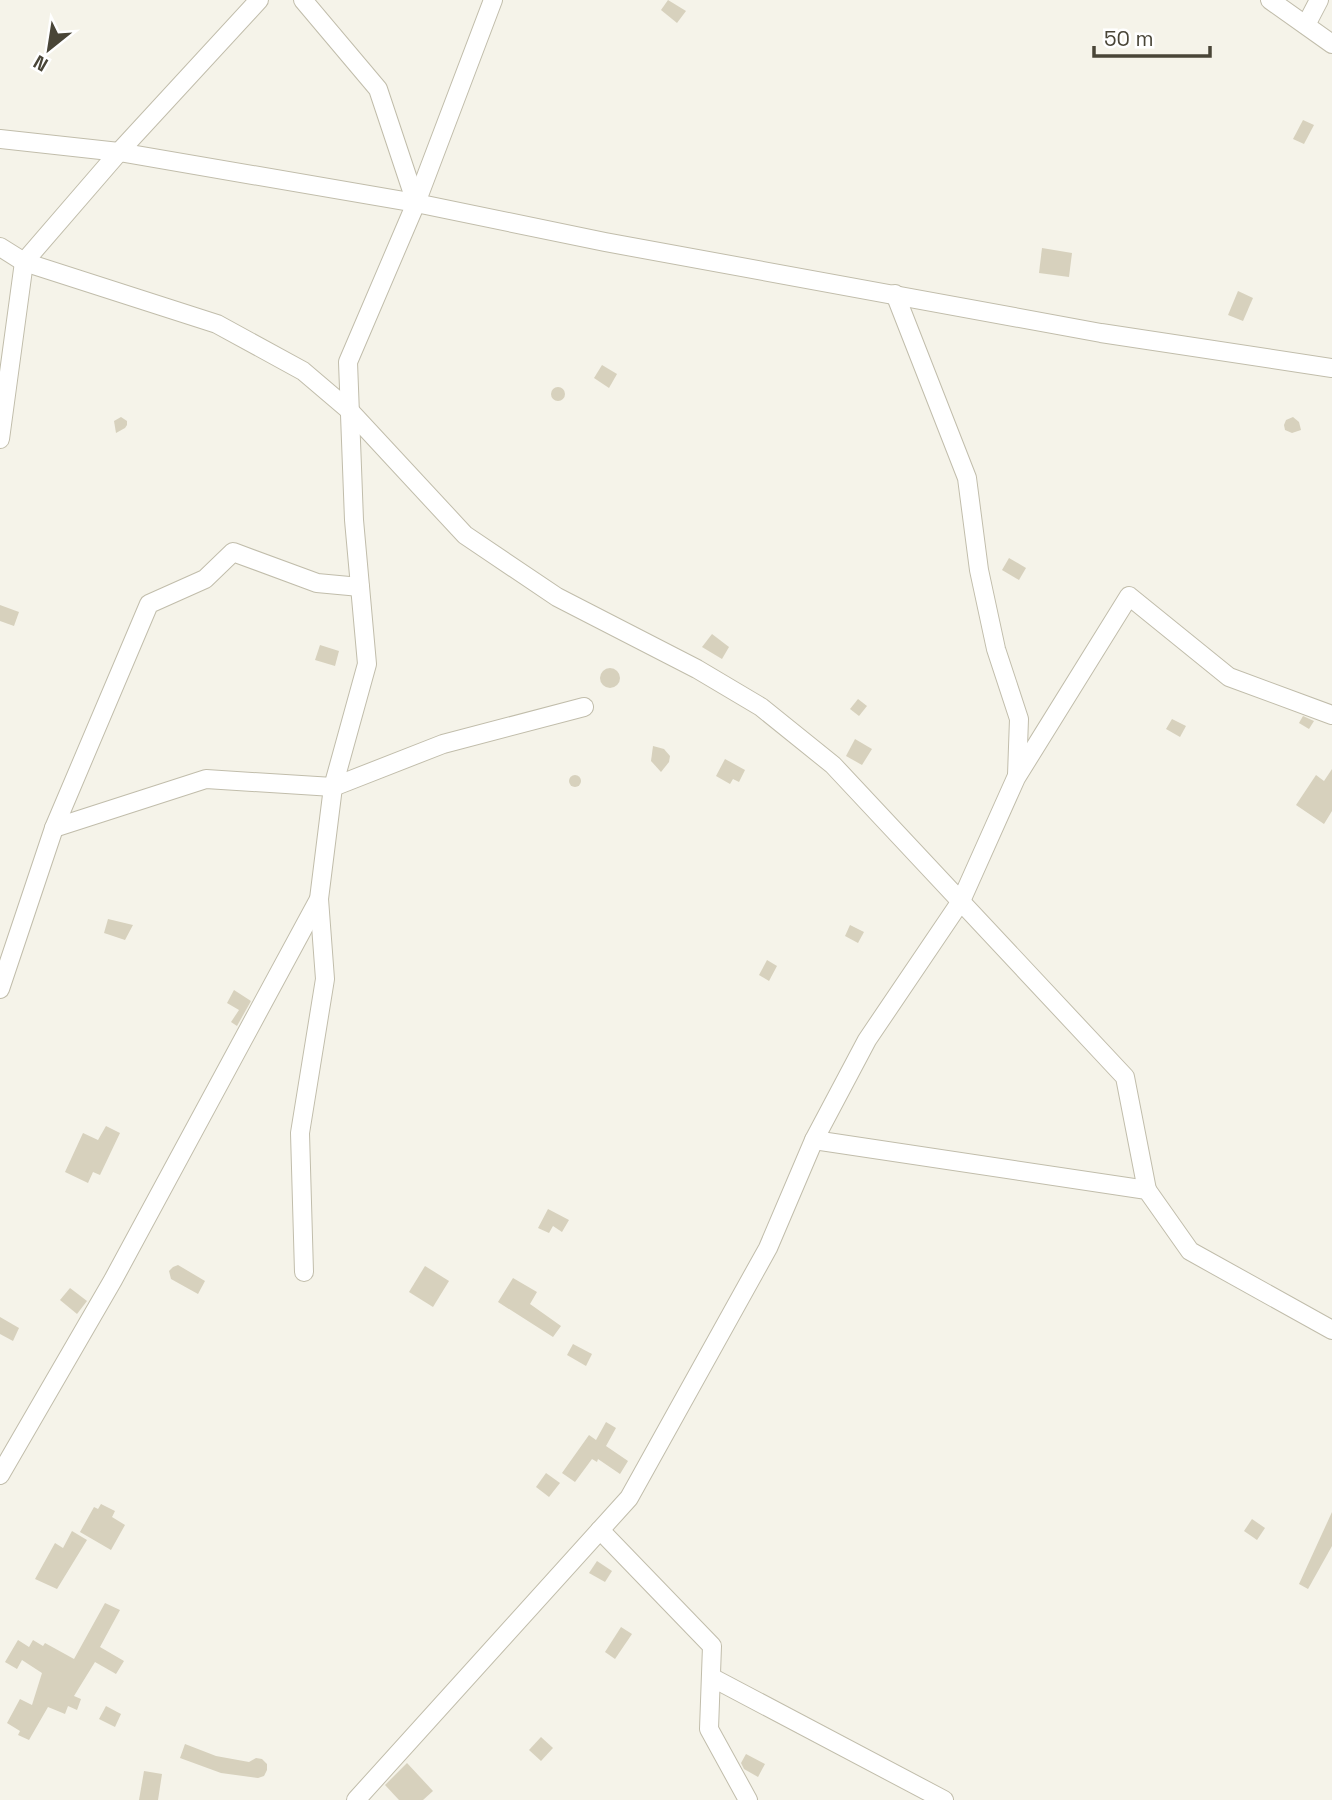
<svg xmlns="http://www.w3.org/2000/svg" width="1332" height="1800" viewBox="0 0 1332 1800" font-family="'Space Grotesk',sans-serif">
	<style>
		.building { fill: #d7d1bd }
		.lines { fill: none; stroke-linecap: round; stroke-linejoin: round }
		.minor-casing { stroke: #c1bdab; stroke-width: 20 }
		.minor { stroke: #fff; stroke-width: 18 }
	</style>
	<rect width="100%" height="100%" fill="#f5f3e9"/>
	<g class="building">
		<path d="M 668,0 L 686,11 L 677,23 L 661,10 Z"/>
		<path d="M 1303,120 L 1314,125 L 1304,144 L 1293,139 Z"/>
		<path d="M 1042,248 L 1072,253 L 1069,277 L 1039,273 Z"/>
		<path d="M 1238,291 L 1253,298 L 1243,321 L 1228,315 Z"/>
		<path d="M 602,365 L 617,374 L 609,388 L 594,378 Z"/>
		<circle cx="558" cy="394" r="7"/>
		<path d="M 121,417 L 127,421 L 127,425 L 125,428 L 116,433 L 114,421 Z"/>
		<path d="M 1293,417 L 1299,422 L 1301,430 L 1292,433 L 1285,430 L 1284,425 L 1286,420 Z"/>
		<path d="M 1009,558 L 1026,568 L 1019,580 L 1002,570 Z"/>
		<path d="M 0,605 L 19,612 L 14,626 L 0,621 Z"/>
		<path d="M 712,634 L 729,647 L 722,659 L 702,647 Z"/>
		<path d="M 320,645 L 339,651 L 335,666 L 315,660 Z"/>
		<circle cx="610" cy="678" r="10"/>
		<path d="M 858,699 L 867,706 L 859,716 L 850,709 Z"/>
		<path d="M 1303,716 L 1314,721 L 1309,729 L 1299,723 Z"/>
		<path d="M 1172,719 L 1186,726 L 1180,737 L 1166,729 Z"/>
		<path d="M 855,739 L 872,749 L 862,765 L 846,756 Z"/>
		<path d="M 653,746 L 664,749 L 670,756 L 669,762 L 661,772 L 651,761 Z"/>
		<path d="M 725,759 L 745,770 L 739,782 L 733,779 L 730,784 L 716,776 Z"/>
		<path d="M 1332,769 L 1332,811 L 1324,824 L 1296,805 L 1316,775 L 1324,781 Z"/>
		<circle cx="575" cy="781" r="6"/>
		<path d="M 108,919 L 133,925 L 125,940 L 104,933 Z"/>
		<path d="M 850,925 L 864,932 L 858,943 L 845,936 Z"/>
		<path d="M 767,960 L 777,966 L 769,981 L 759,975 Z"/>
		<path d="M 234,990 L 251,1001 L 237,1026 L 231,1022 L 239,1010 L 227,1003 Z"/>
		<path d="M 106,1126 L 120,1133 L 100,1175 L 93,1172 L 88,1183 L 65,1172 L 83,1133 L 98,1140 Z"/>
		<path d="M 548,1209 L 569,1220 L 562,1232 L 553,1226 L 549,1233 L 538,1228 Z"/>
		<path d="M 178,1265 L 205,1281 L 198,1294 L 171,1279 L 169,1271 L 173,1267 Z"/>
		<path d="M 425,1266 L 449,1281 L 433,1307 L 409,1292 Z"/>
		<path d="M 513,1278 L 537,1292 L 530,1304 L 561,1326 L 553,1337 L 498,1302 Z"/>
		<path d="M 70,1288 L 87,1301 L 77,1314 L 60,1300 Z"/>
		<path d="M 0,1317 L 19,1328 L 13,1341 L 0,1334 Z"/>
		<path d="M 573,1344 L 592,1354 L 586,1366 L 567,1355 Z"/>
		<path d="M 606,1422 L 616,1428 L 606,1446 L 628,1461 L 620,1474 L 598,1459 L 597,1462 L 592,1459 L 575,1482 L 562,1473 L 589,1435 L 596,1440 Z"/>
		<path d="M 546,1473 L 560,1483 L 549,1497 L 536,1487 Z"/>
		<path d="M 101,1504 L 115,1511 L 112,1517 L 125,1525 L 111,1550 L 80,1532 L 94,1507 L 98,1509 Z"/>
		<path d="M 1332,1512 L 1332,1546 L 1308,1589 L 1299,1584 Z"/>
		<path d="M 1252,1519 L 1265,1528 L 1257,1540 L 1244,1531 Z"/>
		<path d="M 72,1531 L 87,1540 L 57,1589 L 35,1579 L 55,1543 L 63,1548 Z"/>
		<path d="M 597,1561 L 612,1571 L 605,1582 L 589,1573 Z"/>
		<path d="M 105,1603 L 120,1610 L 100,1647 L 124,1661 L 116,1674 L 95,1662 L 74,1696 L 81,1699 L 77,1710 L 68,1706 L 65,1714 L 48,1707 L 29,1740 L 18,1735 L 20,1731 L 7,1723 L 20,1699 L 32,1705 L 42,1673 L 22,1660 L 17,1669 L 5,1662 L 18,1640 L 29,1647 L 33,1640 L 43,1646 L 45,1643 L 74,1659 Z"/>
		<path d="M 621,1627 L 632,1634 L 615,1659 L 605,1652 Z"/>
		<path d="M 106,1706 L 121,1714 L 115,1727 L 99,1719 Z"/>
		<path d="M 541,1737 L 553,1748 L 541,1761 L 529,1750 Z"/>
		<path d="M 185,1744 L 216,1756 L 249,1762 L 256,1758 L 262,1759 L 267,1764 L 267,1770 L 264,1776 L 258,1778 L 221,1773 L 180,1758 Z"/>
		<path d="M 746,1754 L 765,1764 L 758,1777 L 744,1769 L 741,1763 Z"/>
		<path d="M 407,1763 L 433,1791 L 423,1800 L 399,1800 L 385,1785 Z"/>
		<path d="M 144,1771 L 162,1774 L 158,1800 L 139,1800 Z"/>
	</g>
	<g class="lines">
		<g class="minor-casing">
			<g id="minor">
				<path d="M 303,0 L 378,89 L 416,203"/>
				<path d="M 1270,0 L 1332,44"/>
				<path d="M 1306,25 L 1319,0"/>
				<path d="M 0,139 L 119,152 L 416,203 L 605,242 L 1101,333 L 1332,368"/>
				<path d="M 0,247 L 24,262 L 217,324 L 303,371 L 350,411 L 465,535 L 557,597 L 697,669 L 761,707 L 833,765 L 1125,1077 L 1147,1190"/>
				<path d="M 895,294 L 967,478 L 979,570 L 996,649 L 1019,719 L 1017,775"/>
				<path d="M 0,439 L 24,262 L 119,152 L 259,0"/>
				<path d="M 54,828 L 206,779 L 333,787 L 443,744 L 584,707"/>
				<path d="M 0,989 L 54,828 L 149,604 L 205,579 L 233,552 L 317,583 L 360,587"/>
				<path d="M 814,1140 L 1147,1190 L 1190,1251 L 1332,1330"/>
				<path d="M 304,1272 L 300,1133 L 325,979 L 319,899"/>
				<path d="M 0,1475 L 113,1280 L 319,899 L 333,787 L 367,664 L 354,520 L 348,362 L 416,203 L 493,0"/>
				<path d="M 600,1530 L 712,1646 L 709,1729 L 748,1800"/>
				<path d="M 711,1677 L 944,1800"/>
				<path d="M 356,1800 L 629,1498 L 768,1248 L 814,1140 L 867,1040 L 961,901 L 1016,778 L 1129,596 L 1229,677 L 1332,715"/>
			</g>
		</g>
		<use href="#minor" class="minor"/>
	</g>
	<g transform="translate(49 49) rotate(210)" stroke="#ffffff" stroke-width="5" paint-order="stroke">
	<path d="M0-5L12 26L0 18L-12 26Z" fill="#494537"/>
	<text y="-10" font-size="19" font-weight="bold" text-anchor="middle" fill="#494537">N</text>
	</g>
	<path d="M1094 46v10h116v-10" fill="none" stroke="#494537" stroke-width="3.5"/>
	<text x="1104" y="46" font-size="21" fill="#494537" stroke="#ffffff" stroke-width="5" paint-order="stroke">50 m</text>
</svg>
